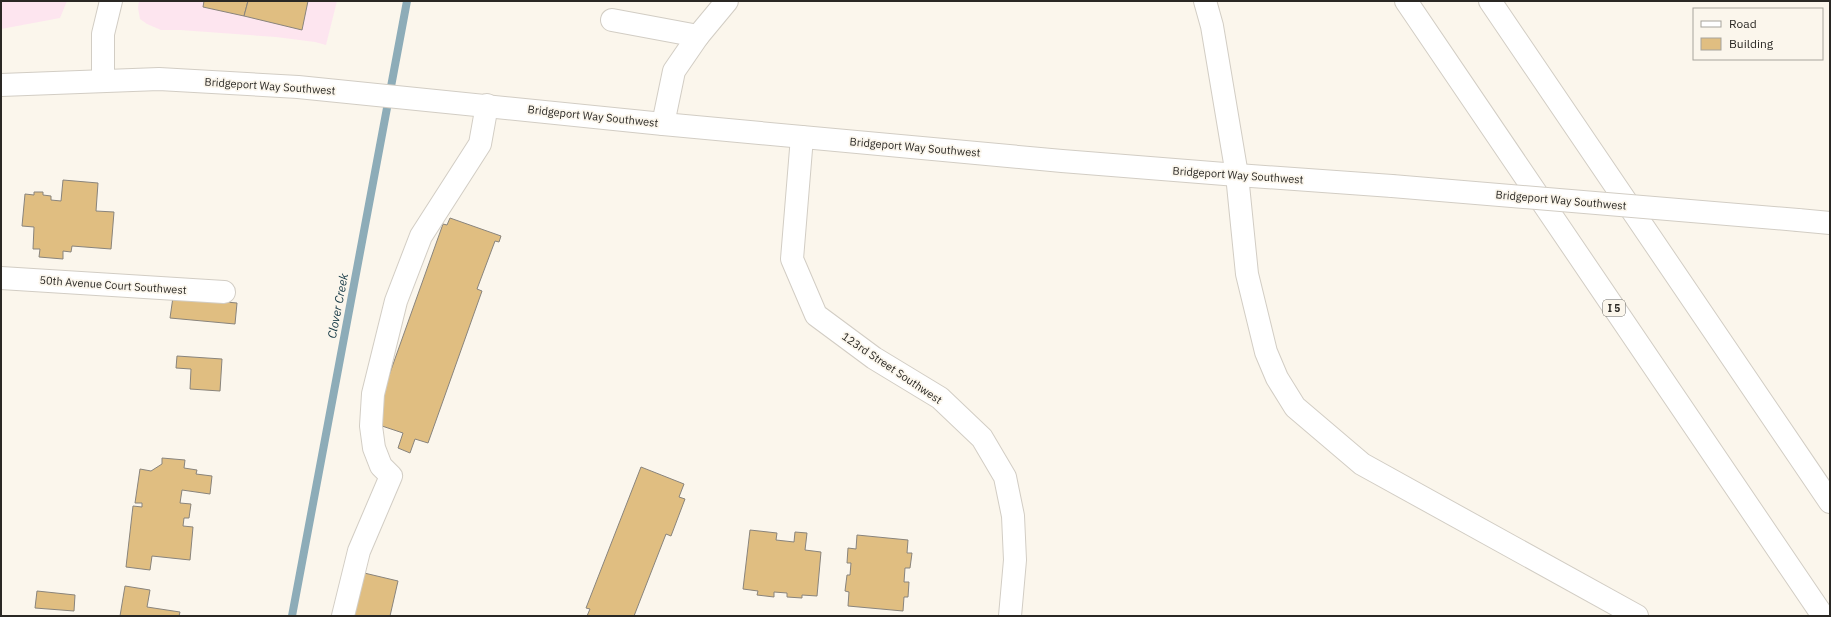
<svg xmlns="http://www.w3.org/2000/svg" width="1831" height="617" viewBox="0 0 1831 617" font-family="'IBM Plex Sans',sans-serif">
	<style>
		.commercial { fill: #fde5ef }
		.lines { fill: none; stroke-linecap: round; stroke-linejoin: round }
		.stream { stroke: #8dacb8; stroke-width: 8 }
		.building { fill: #e0be81; stroke: #89847c }
		.minor-casing { stroke: #d2cdc4; stroke-width: 24 }
		.major-casing { stroke: #d2cdc4; stroke-width: 24 }
		.highway-casing { stroke: #d2cdc4; stroke-width: 24 }
		.minor { stroke: #fff; stroke-width: 22 }
		.major { stroke: #fff; stroke-width: 22 }
		.highway { stroke: #fff; stroke-width: 22 }
		.major-bridge-casing { stroke: #d2cdc4; stroke-width: 24; stroke-linecap: butt }
		.major-bridge { stroke: #fff; stroke-width: 22 }
		.labels { text-anchor: middle; stroke-width: 3.5; stroke-linejoin: round; paint-order: stroke }
		.shield { fill: #fbf6ec; stroke: #696660; stroke-width: 1 }
		.shield-label { font-size: 10px; font-weight: bold; fill: #2a2824 }
		.street-label { font-size: 11px; fill: #2a2824; stroke: #fbf6ec }
		.water-label { font-size: 12px; font-style: italic; fill: #133744; stroke: #fbf6ec }
	</style>
	<rect width="100%" height="100%" fill="#fbf6ec"/>
	<g class="commercial">
		<path d="M 1,1 L 67,1 L 60,18 L 1,29 Z"/>
		<path d="M 139,1 L 337,1 L 326,45 L 315,42 L 276,37 L 180,30 L 161,30 L 147,24 L 140,19 L 138,8 Z"/>
	</g>
	<g class="lines">
		<path class="stream" d="M 292,616 L 407,1"/>
	</g>
	<g class="building">
		<path d="M 204,1 L 248,1 L 244,16 L 203,7 Z"/>
		<path d="M 248,1 L 308,1 L 302,30 L 244,16 Z"/>
		<path d="M 63,180 L 98,183 L 96,211 L 114,212 L 111,249 L 72,246 L 71,252 L 63,251 L 63,259 L 39,257 L 40,249 L 33,249 L 34,227 L 22,226 L 25,194 L 34,195 L 34,192 L 43,192 L 43,195 L 51,196 L 51,200 L 61,201 Z"/>
		<path d="M 450,218 L 501,236 L 499,242 L 495,241 L 477,289 L 482,291 L 428,443 L 415,439 L 410,453 L 398,448 L 403,433 L 379,425 L 381,398 L 443,224 L 447,225 Z"/>
		<path d="M 173,297 L 237,303 L 235,324 L 170,318 Z"/>
		<path d="M 177,356 L 222,359 L 220,391 L 190,389 L 191,369 L 176,368 Z"/>
		<path d="M 162,458 L 185,460 L 184,468 L 197,470 L 196,474 L 212,476 L 210,494 L 182,490 L 180,503 L 191,504 L 189,518 L 184,518 L 183,526 L 193,527 L 190,560 L 152,556 L 150,570 L 126,567 L 133,506 L 142,507 L 142,503 L 135,503 L 140,469 L 151,471 L 162,464 Z"/>
		<path d="M 641,467 L 684,484 L 679,497 L 685,499 L 671,536 L 666,534 L 634,616 L 587,616 L 590,609 L 586,608 Z"/>
		<path d="M 750,530 L 777,533 L 776,540 L 794,542 L 795,532 L 807,533 L 805,550 L 821,552 L 817,596 L 802,595 L 802,598 L 787,597 L 787,593 L 774,592 L 774,597 L 757,595 L 758,591 L 743,589 Z"/>
		<path d="M 857,535 L 908,540 L 907,553 L 912,553 L 910,568 L 905,568 L 904,582 L 909,582 L 908,597 L 904,597 L 903,611 L 848,606 L 849,592 L 845,591 L 847,575 L 850,575 L 851,563 L 847,563 L 848,548 L 856,549 Z"/>
		<path d="M 360,572 L 398,581 L 390,616 L 350,616 Z"/>
		<path d="M 125,586 L 150,590 L 147,607 L 180,612 L 179,616 L 120,616 Z"/>
		<path d="M 37,591 L 75,595 L 74,611 L 35,608 Z"/>
	</g>
	<g class="lines">
		<g class="minor-casing">
			<g id="minor">
				<path d="M 612,20 L 698,36"/>
				<path d="M 103,80 L 103,34 L 111,1"/>
				<path d="M 663,124 L 674,71 L 698,36 L 727,1"/>
				<path d="M 802,137 L 792,259 L 816,315 L 874,358 L 940,398 L 982,438 L 1005,477 L 1013,516 L 1015,560 L 1010,616"/>
				<path d="M 1,278 L 224,292"/>
				<path d="M 343,616 L 359,551 L 391,476 L 381,466 L 374,448 L 371,426 L 373,394 L 396,301 L 421,236 L 480,144 L 487,105"/>
			</g>
		</g>
		<g class="major-casing">
			<g id="major">
				<path d="M 1,85 L 159,79 L 298,87 L 663,124 L 1062,161 L 1237,175 L 1392,186"/>
				<path d="M 1798,220 L 1830,223"/>
			</g>
		</g>
		<g class="highway-casing">
			<g id="highway">
				<path d="M 1205,1 L 1212,26 L 1237,175 L 1247,274 L 1266,352 L 1277,378 L 1295,407 L 1362,464 L 1637,616"/>
				<path d="M 1406,1 L 1823,616"/>
				<path d="M 1490,1 L 1830,502"/>
			</g>
		</g>
		<use href="#minor" class="minor"/>
		<use href="#major" class="major"/>
		<use href="#highway" class="highway"/>
		<g class="major-bridge-casing">
			<path id="major-bridge" d="M 1392,186 L 1798,220"/>
		</g>
		<use href="#major-bridge" class="major-bridge"/>
	</g>
	<g class="labels">
		<rect class="shield" x="1603" y="300" width="22" height="16" rx="3"/>
		<g class="shield-label">
			<text x="1614" y="312">I 5</text>
		</g>
		<g class="street-label">
			<text transform="translate(270 86) rotate(4)" y="4">Bridgeport Way Southwest</text>
			<text transform="translate(593 116) rotate(6)" y="4">Bridgeport Way Southwest</text>
			<text transform="translate(915 147) rotate(5)" y="4">Bridgeport Way Southwest</text>
			<text transform="translate(1238 175) rotate(4)" y="4">Bridgeport Way Southwest</text>
			<text transform="translate(1561 200) rotate(5)" y="4">Bridgeport Way Southwest</text>
			<text transform="translate(113 285) rotate(4)" y="4">50th Avenue Court Southwest</text>
			<text transform="translate(892 368) rotate(34)" y="4">123rd Street Southwest</text>
		</g>
		<g class="water-label">
			<text transform="translate(338 306) rotate(-79)" y="4">Clover Creek</text>
		</g>
	</g>
	<rect width="1831" height="617" fill="none" stroke="#2a2824" stroke-width="4"/>
	<rect x="1693" y="8" width="130" height="52" fill="#fbf6ec" stroke="#a7a49c"/>
	<rect x="1701" y="21" width="20" height="6" fill="#ffffff" stroke="#a7a49c"/>
	<text x="1729" y="28" font-size="12" fill="#2a2824">Road</text>
	<rect x="1701" y="38" width="20" height="12" fill="#e0be81" stroke="#a7a49c"/>
	<text x="1729" y="48" font-size="12" fill="#2a2824">Building</text>
</svg>
